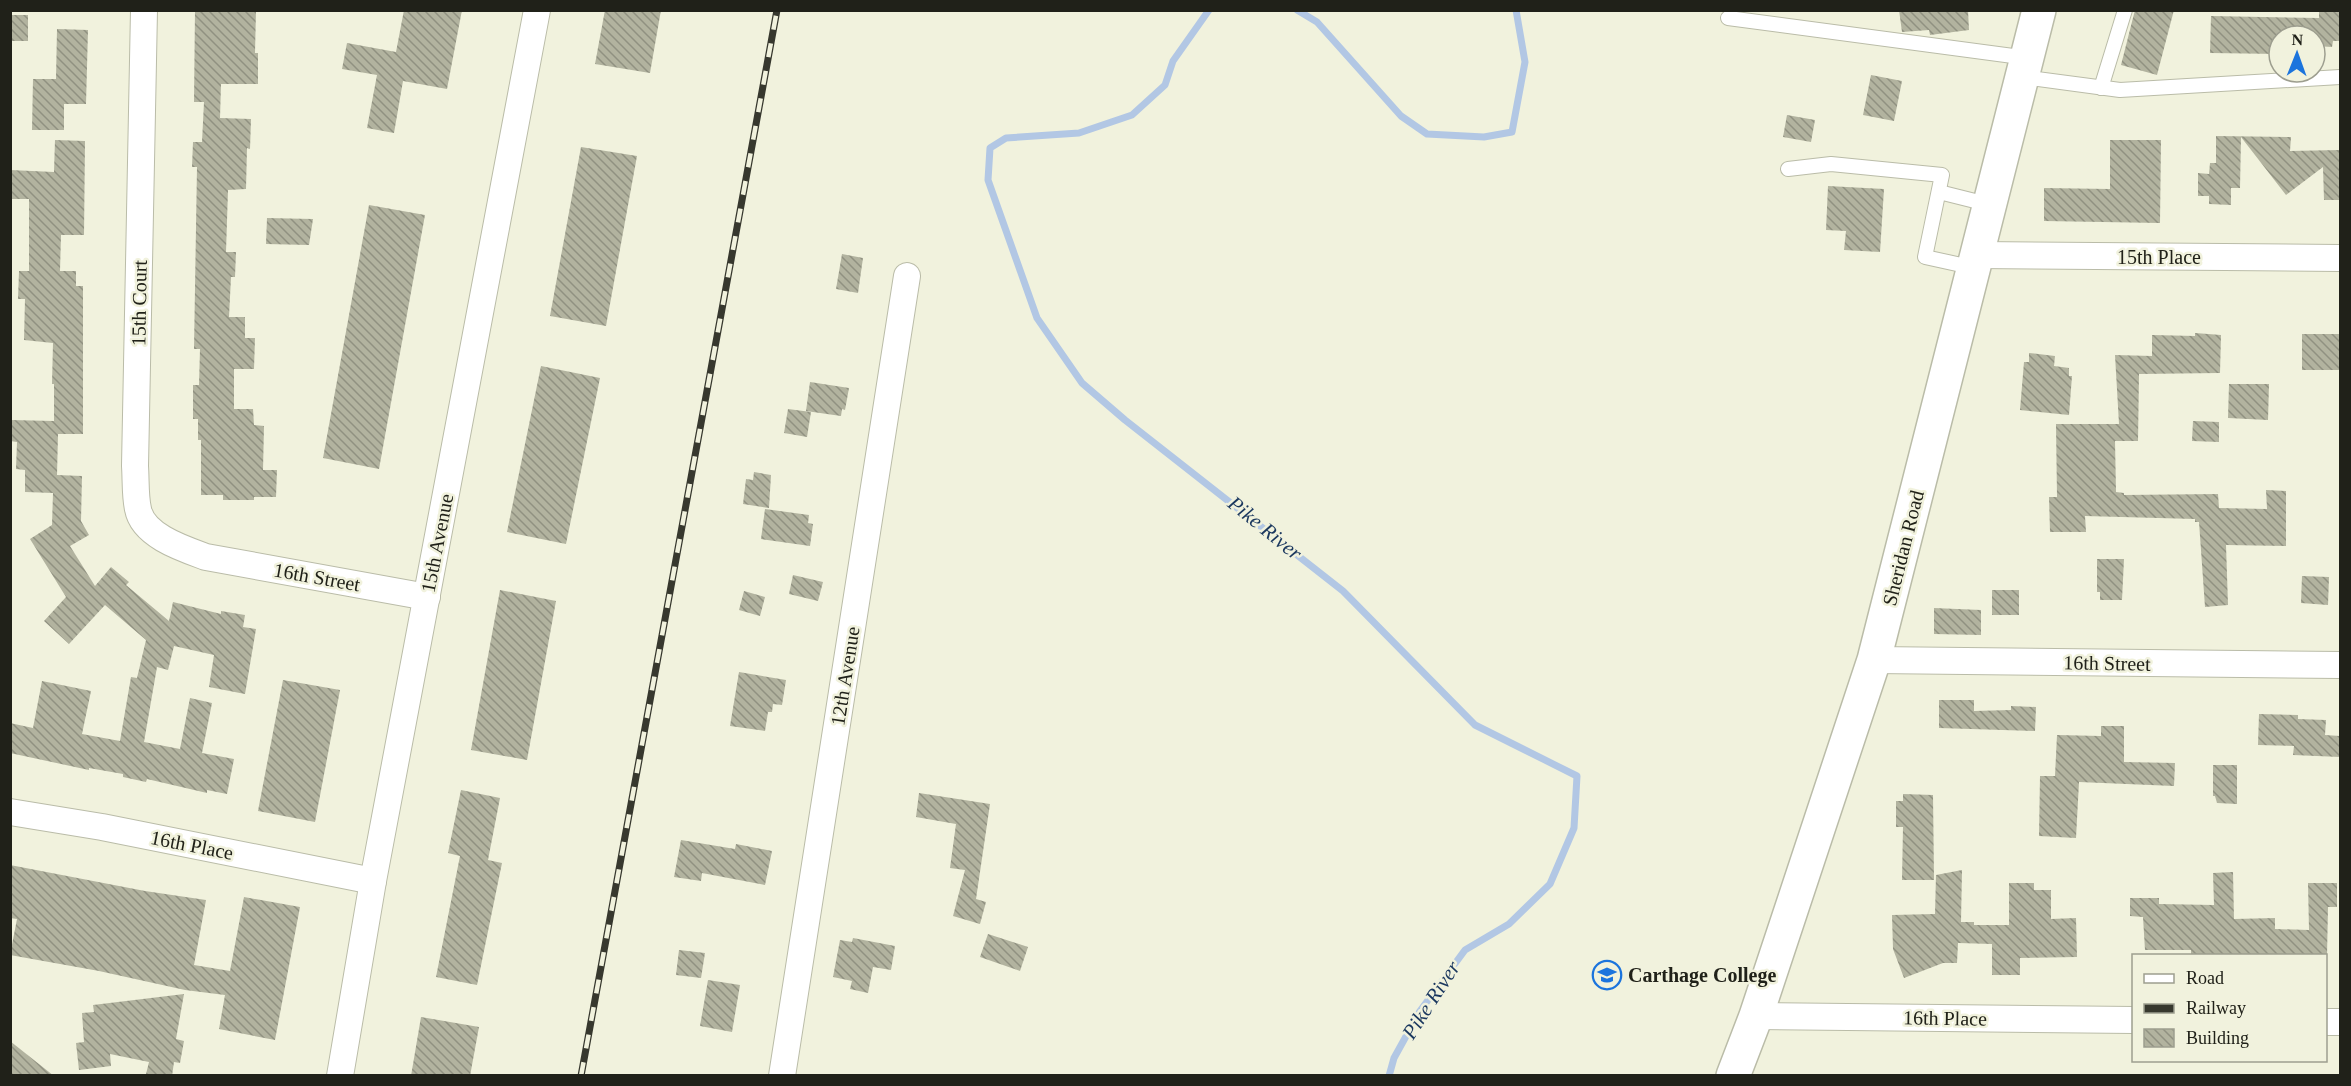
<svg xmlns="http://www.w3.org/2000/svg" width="2351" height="1086" viewBox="0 0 2351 1086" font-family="Georgia,serif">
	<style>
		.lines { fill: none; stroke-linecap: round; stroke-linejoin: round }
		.stream { stroke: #b2c7e4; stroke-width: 7 }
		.building { fill: url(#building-back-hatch) }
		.service-casing { stroke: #babca8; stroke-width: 16 }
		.minor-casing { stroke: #babca8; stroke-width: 28 }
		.primary-casing { stroke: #babca8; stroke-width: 36 }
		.service { stroke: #fff; stroke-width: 14 }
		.minor { stroke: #fff; stroke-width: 26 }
		.primary { stroke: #fff; stroke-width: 33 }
		.rail-casing { stroke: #37382e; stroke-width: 7 }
		.rail { stroke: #f1f2dd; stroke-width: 4.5; stroke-dasharray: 14; stroke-linecap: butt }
		.labels { text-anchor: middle; stroke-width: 5; stroke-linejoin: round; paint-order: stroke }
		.street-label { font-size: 20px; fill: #202119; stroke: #f1f2dd }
		.poi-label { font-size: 20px; font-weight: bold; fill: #202119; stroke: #f1f2dd; text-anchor: start }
		.water-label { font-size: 21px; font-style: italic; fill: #1a375e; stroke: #f1f2dd }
	</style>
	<defs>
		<pattern id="building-back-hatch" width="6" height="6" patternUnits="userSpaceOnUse" patternTransform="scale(1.5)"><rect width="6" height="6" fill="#b2b39f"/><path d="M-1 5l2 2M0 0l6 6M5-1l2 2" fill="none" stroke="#909181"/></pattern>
	</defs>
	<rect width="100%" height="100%" fill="#f1f2dd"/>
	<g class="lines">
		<g class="stream">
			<path d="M 1209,10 L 1173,61 L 1165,85 L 1132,115 L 1079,133 L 1006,138 L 990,148 L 988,180 L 1037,318 L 1082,383 L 1125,420 L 1343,591 L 1475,725 L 1577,776 L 1574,828 L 1550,884 L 1509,924 L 1465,950 L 1420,1011 L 1394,1058 L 1389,1076"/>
			<path d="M 1297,10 L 1317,22 L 1401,116 L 1427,134 L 1484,137 L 1512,132 L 1525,62 L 1516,10"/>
		</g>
	</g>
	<g class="building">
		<path d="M 195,10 L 256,10 L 255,53 L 258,53 L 258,84 L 221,84 L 220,118 L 251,119 L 250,149 L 247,148 L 246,189 L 228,190 L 226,252 L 236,252 L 235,277 L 231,277 L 229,317 L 245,317 L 245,338 L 255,338 L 254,369 L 234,369 L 234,409 L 253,409 L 254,425 L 264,426 L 263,470 L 277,470 L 276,497 L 254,497 L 254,500 L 223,500 L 223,495 L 201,495 L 201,440 L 198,440 L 198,419 L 193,419 L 193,385 L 199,385 L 200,349 L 194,349 L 197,167 L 192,167 L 193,142 L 202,142 L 204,102 L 194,102 Z"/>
		<path d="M 404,10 L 462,10 L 447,89 L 403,81 L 394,133 L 367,128 L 377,75 L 342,69 L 347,43 L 396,52 Z"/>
		<path d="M 605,10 L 661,10 L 650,73 L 595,64 Z"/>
		<path d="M 1899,10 L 1968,10 L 1969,30 L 1930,35 L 1929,30 L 1902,32 Z"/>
		<path d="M 2135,10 L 2174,10 L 2157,75 L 2121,65 Z"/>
		<path d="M 2319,10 L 2340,10 L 2340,41 L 2333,41 L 2332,47 L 2315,46 L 2315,36 L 2279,36 L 2279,54 L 2210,53 L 2211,16 L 2319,18 Z"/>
		<rect x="10" y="15" width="18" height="26"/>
		<path d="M 57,29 L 88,30 L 86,104 L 64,104 L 64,130 L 32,130 L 33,79 L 56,79 Z"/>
		<path d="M 1871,75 L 1902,81 L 1894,121 L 1863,115 Z"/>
		<path d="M 1787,115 L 1815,120 L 1811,142 L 1783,137 Z"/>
		<path d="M 2216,136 L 2291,137 L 2290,151 L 2340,150 L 2340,200 L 2324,200 L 2323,167 L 2286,195 L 2241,137 L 2240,188 L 2231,188 L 2231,205 L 2209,204 L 2209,196 L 2198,196 L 2198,173 L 2209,174 L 2210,163 L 2216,163 Z"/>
		<path d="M 55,140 L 85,141 L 84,235 L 61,235 L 60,271 L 76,271 L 76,286 L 83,286 L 83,434 L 58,434 L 57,475 L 82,476 L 81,521 L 89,535 L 70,546 L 95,586 L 111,567 L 129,582 L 126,585 L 169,621 L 173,602 L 221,614 L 221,611 L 245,615 L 243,627 L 256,629 L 245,694 L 209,687 L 214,655 L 174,646 L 168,670 L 157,667 L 144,742 L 180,749 L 190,698 L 212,703 L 202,753 L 234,759 L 227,794 L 207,790 L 207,793 L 147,779 L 146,782 L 123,777 L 123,774 L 89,768 L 89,770 L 10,753 L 10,723 L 33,728 L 42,681 L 91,691 L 82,734 L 120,741 L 131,677 L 137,678 L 146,640 L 105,605 L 69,644 L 44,621 L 66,597 L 30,539 L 52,525 L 53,493 L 25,492 L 25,470 L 16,469 L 17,442 L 10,441 L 10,420 L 54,421 L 54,384 L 52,384 L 53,343 L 24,340 L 25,299 L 18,299 L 19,271 L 29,271 L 29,199 L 10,199 L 10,170 L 54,172 Z"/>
		<path d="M 2110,140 L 2161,140 L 2160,223 L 2044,221 L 2044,188 L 2110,189 Z"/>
		<path d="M 581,147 L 637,156 L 606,326 L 550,316 Z"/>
		<path d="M 1828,186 L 1884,189 L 1880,252 L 1844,250 L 1846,231 L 1826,230 Z"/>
		<path d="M 369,205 L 425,215 L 379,469 L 323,458 Z"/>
		<path d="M 267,218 L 313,219 L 309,245 L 266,244 Z"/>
		<path d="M 842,254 L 863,258 L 858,293 L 836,289 Z"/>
		<path d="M 2195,333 L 2221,335 L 2220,373 L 2139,374 L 2138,441 L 2115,441 L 2116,492 L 2124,493 L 2124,495 L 2218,494 L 2219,508 L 2267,509 L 2266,490 L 2286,491 L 2286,546 L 2226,545 L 2228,605 L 2205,607 L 2199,522 L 2195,522 L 2195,519 L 2085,516 L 2086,532 L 2050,532 L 2049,497 L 2057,497 L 2056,424 L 2119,424 L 2115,355 L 2152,356 L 2152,335 L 2195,336 Z"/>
		<rect x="2302" y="334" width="38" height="36"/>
		<path d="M 2029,353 L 2055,356 L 2054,366 L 2069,368 L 2069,376 L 2072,376 L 2069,415 L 2020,410 L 2024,362 L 2029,362 Z"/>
		<path d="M 541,366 L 600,378 L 566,544 L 507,532 Z"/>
		<path d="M 810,382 L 849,388 L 845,410 L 842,409 L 841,416 L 806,411 Z"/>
		<path d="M 2229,384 L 2269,384 L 2268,420 L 2228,418 Z"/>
		<path d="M 788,409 L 811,412 L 807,437 L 784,433 Z"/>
		<path d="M 2193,421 L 2219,422 L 2219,442 L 2192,441 Z"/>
		<path d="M 754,472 L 771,475 L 769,508 L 743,504 L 746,479 L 753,480 Z"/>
		<path d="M 765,509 L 809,515 L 808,523 L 813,524 L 810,546 L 761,539 Z"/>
		<path d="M 2097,559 L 2124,559 L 2122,600 L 2100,600 L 2100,592 L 2097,592 Z"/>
		<path d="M 793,575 L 823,582 L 818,601 L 789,594 Z"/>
		<path d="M 2302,576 L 2329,577 L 2328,605 L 2301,603 Z"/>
		<path d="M 500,590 L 556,601 L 527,760 L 471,750 Z"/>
		<rect x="1992" y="590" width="27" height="25"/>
		<path d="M 744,591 L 765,597 L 760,616 L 739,610 Z"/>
		<path d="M 1934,608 L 1981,610 L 1981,635 L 1934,634 Z"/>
		<path d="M 739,672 L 786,680 L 782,705 L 773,704 L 772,712 L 768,712 L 765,731 L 730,726 Z"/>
		<path d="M 283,680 L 340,690 L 315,822 L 258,811 Z"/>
		<path d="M 1939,700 L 1974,700 L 1974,711 L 2011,710 L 2011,706 L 2036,707 L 2035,731 L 1939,728 Z"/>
		<path d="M 2259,714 L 2298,715 L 2298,719 L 2326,720 L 2325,735 L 2340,736 L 2340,757 L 2293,755 L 2294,746 L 2258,745 Z"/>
		<path d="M 2101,726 L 2124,726 L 2124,762 L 2175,763 L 2174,786 L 2079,782 L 2076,838 L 2039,836 L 2040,776 L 2055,776 L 2057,735 L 2101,736 Z"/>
		<path d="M 2213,765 L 2237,765 L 2237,804 L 2217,803 L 2215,796 L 2213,796 Z"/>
		<path d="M 461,790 L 500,798 L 488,860 L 502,863 L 477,985 L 436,977 L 460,856 L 448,853 Z"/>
		<path d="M 919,793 L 990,804 L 976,899 L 986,902 L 980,924 L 953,916 L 965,870 L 950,868 L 956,824 L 916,817 Z"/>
		<path d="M 1903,794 L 1933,795 L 1934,880 L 1902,880 L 1903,827 L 1896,827 L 1896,801 L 1903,801 Z"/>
		<path d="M 681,840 L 735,849 L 736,844 L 772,851 L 765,885 L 702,873 L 701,881 L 674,877 Z"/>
		<path d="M 10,865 L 145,891 L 206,900 L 194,965 L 230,971 L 244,897 L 300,907 L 275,1040 L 219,1029 L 225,995 L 185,990 L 99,971 L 10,955 L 17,919 L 10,918 Z"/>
		<path d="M 1962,870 L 1961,922 L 1974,922 L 1974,925 L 2009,925 L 2009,883 L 2034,883 L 2034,890 L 2051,890 L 2051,919 L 2076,918 L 2077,957 L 2020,958 L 2020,975 L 1992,975 L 1992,944 L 1958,943 L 1957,963 L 1943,963 L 1904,978 L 1893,949 L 1892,915 L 1935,914 L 1936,875 Z"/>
		<path d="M 2233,872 L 2234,919 L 2275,918 L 2275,929 L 2309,930 L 2308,883 L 2337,883 L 2337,907 L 2328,907 L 2327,956 L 2191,956 L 2191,950 L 2145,950 L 2143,917 L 2130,916 L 2130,898 L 2159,898 L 2159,904 L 2214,905 L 2213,873 Z"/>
		<path d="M 988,934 L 1028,947 L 1020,971 L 980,957 Z"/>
		<path d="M 853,938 L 895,946 L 891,970 L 873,967 L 868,993 L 850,989 L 852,981 L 833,977 L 840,940 L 852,942 Z"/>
		<path d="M 679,950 L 705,953 L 701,978 L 676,975 Z"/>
		<path d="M 708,980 L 740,985 L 732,1032 L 700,1026 Z"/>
		<path d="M 184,994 L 176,1039 L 184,1041 L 180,1063 L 174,1062 L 172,1076 L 146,1074 L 149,1062 L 110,1054 L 111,1066 L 79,1070 L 76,1043 L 84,1042 L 82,1013 L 94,1012 L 93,1005 Z"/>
		<path d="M 421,1017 L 479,1027 L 470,1076 L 411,1076 Z"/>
		<path d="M 10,1041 L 54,1076 L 10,1076 Z"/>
	</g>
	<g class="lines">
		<g class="service-casing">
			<g id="service">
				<path d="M 1728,18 L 2028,58"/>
				<path d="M 2023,77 L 2120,90 L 2340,77"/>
				<path d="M 2101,88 L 2125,10"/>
				<path d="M 1788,169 L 1831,164 L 1942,175 L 1925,257 L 1975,268"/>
				<path d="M 1939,192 L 1991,205"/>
			</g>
		</g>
		<g class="minor-casing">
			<g id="minor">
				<path d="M 144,10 L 135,466 C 136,480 135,496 138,509 C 143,536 184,549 206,557 L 427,597"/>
				<path d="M 1978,255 L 2340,258"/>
				<path d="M 1874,660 L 2340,665"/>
				<path d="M 10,812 L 102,827 L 373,881"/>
				<path d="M 1756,1016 L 2134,1020"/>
				<path d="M 2326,1022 L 2340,1022"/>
				<path d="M 340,1076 L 373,881 L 537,10"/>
				<path d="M 782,1076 L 907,276"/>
			</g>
		</g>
		<g class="primary-casing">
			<path id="primary" d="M 1733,1076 L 1756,1016 L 1874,660 L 2039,10"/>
		</g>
		<use href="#service" class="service"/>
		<use href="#minor" class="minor"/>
		<use href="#primary" class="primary"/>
		<g class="rail-casing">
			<path id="rail" d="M 581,1076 L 777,10"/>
		</g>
		<use href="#rail" class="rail"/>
	</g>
	<defs>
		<g id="university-ring" transform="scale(1.5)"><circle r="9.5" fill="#f1f2dd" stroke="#1b74dd" stroke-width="1.5"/><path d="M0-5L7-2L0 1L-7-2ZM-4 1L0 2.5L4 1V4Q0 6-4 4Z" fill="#1b74dd"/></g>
	</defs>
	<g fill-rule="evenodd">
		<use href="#university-ring" x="1607" y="975"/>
	</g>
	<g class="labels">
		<g class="street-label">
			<text x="2159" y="264">15th Place</text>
			<text transform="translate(139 303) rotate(-89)" y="7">15th Court</text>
			<text transform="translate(437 543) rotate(-79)" y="7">15th Avenue</text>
			<text transform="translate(1903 548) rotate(-76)" y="7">Sheridan Road</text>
			<text transform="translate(317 577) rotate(10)" y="7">16th Street</text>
			<text transform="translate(2107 663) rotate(1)" y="7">16th Street</text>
			<text transform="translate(845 676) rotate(-81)" y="7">12th Avenue</text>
			<text transform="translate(192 845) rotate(11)" y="7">16th Place</text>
			<text transform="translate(1945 1018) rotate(1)" y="7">16th Place</text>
		</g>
		<g class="poi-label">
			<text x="1628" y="982">Carthage College</text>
		</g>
		<g class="water-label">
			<text transform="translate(1265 528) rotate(39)" y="7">Pike River</text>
			<text transform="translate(1431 1000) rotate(-57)" y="7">Pike River</text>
		</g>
	</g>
	<rect width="2351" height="1086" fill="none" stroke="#202119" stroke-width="24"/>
	<rect x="2132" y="954" width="195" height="108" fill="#f1f2dd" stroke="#9d9e8f" stroke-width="1.5"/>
	<rect x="2144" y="974" width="30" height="9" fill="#ffffff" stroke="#9d9e8f" stroke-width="1.5"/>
	<text x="2186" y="984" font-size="18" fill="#202119">Road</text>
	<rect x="2144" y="1004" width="30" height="9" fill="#37382e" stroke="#9d9e8f" stroke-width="1.5"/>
	<text x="2186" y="1014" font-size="18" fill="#202119">Railway</text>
	<rect x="2144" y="1029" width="30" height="18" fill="url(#building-back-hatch)" stroke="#9d9e8f" stroke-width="1.5"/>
	<text x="2186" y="1044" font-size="18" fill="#202119">Building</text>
	<g transform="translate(2297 54) rotate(1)"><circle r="28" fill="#f1f2dd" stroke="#9d9e8f" stroke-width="1.5"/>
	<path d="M0-4.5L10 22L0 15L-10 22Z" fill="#1b74dd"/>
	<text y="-9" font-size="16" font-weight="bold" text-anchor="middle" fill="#202119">N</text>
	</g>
</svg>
